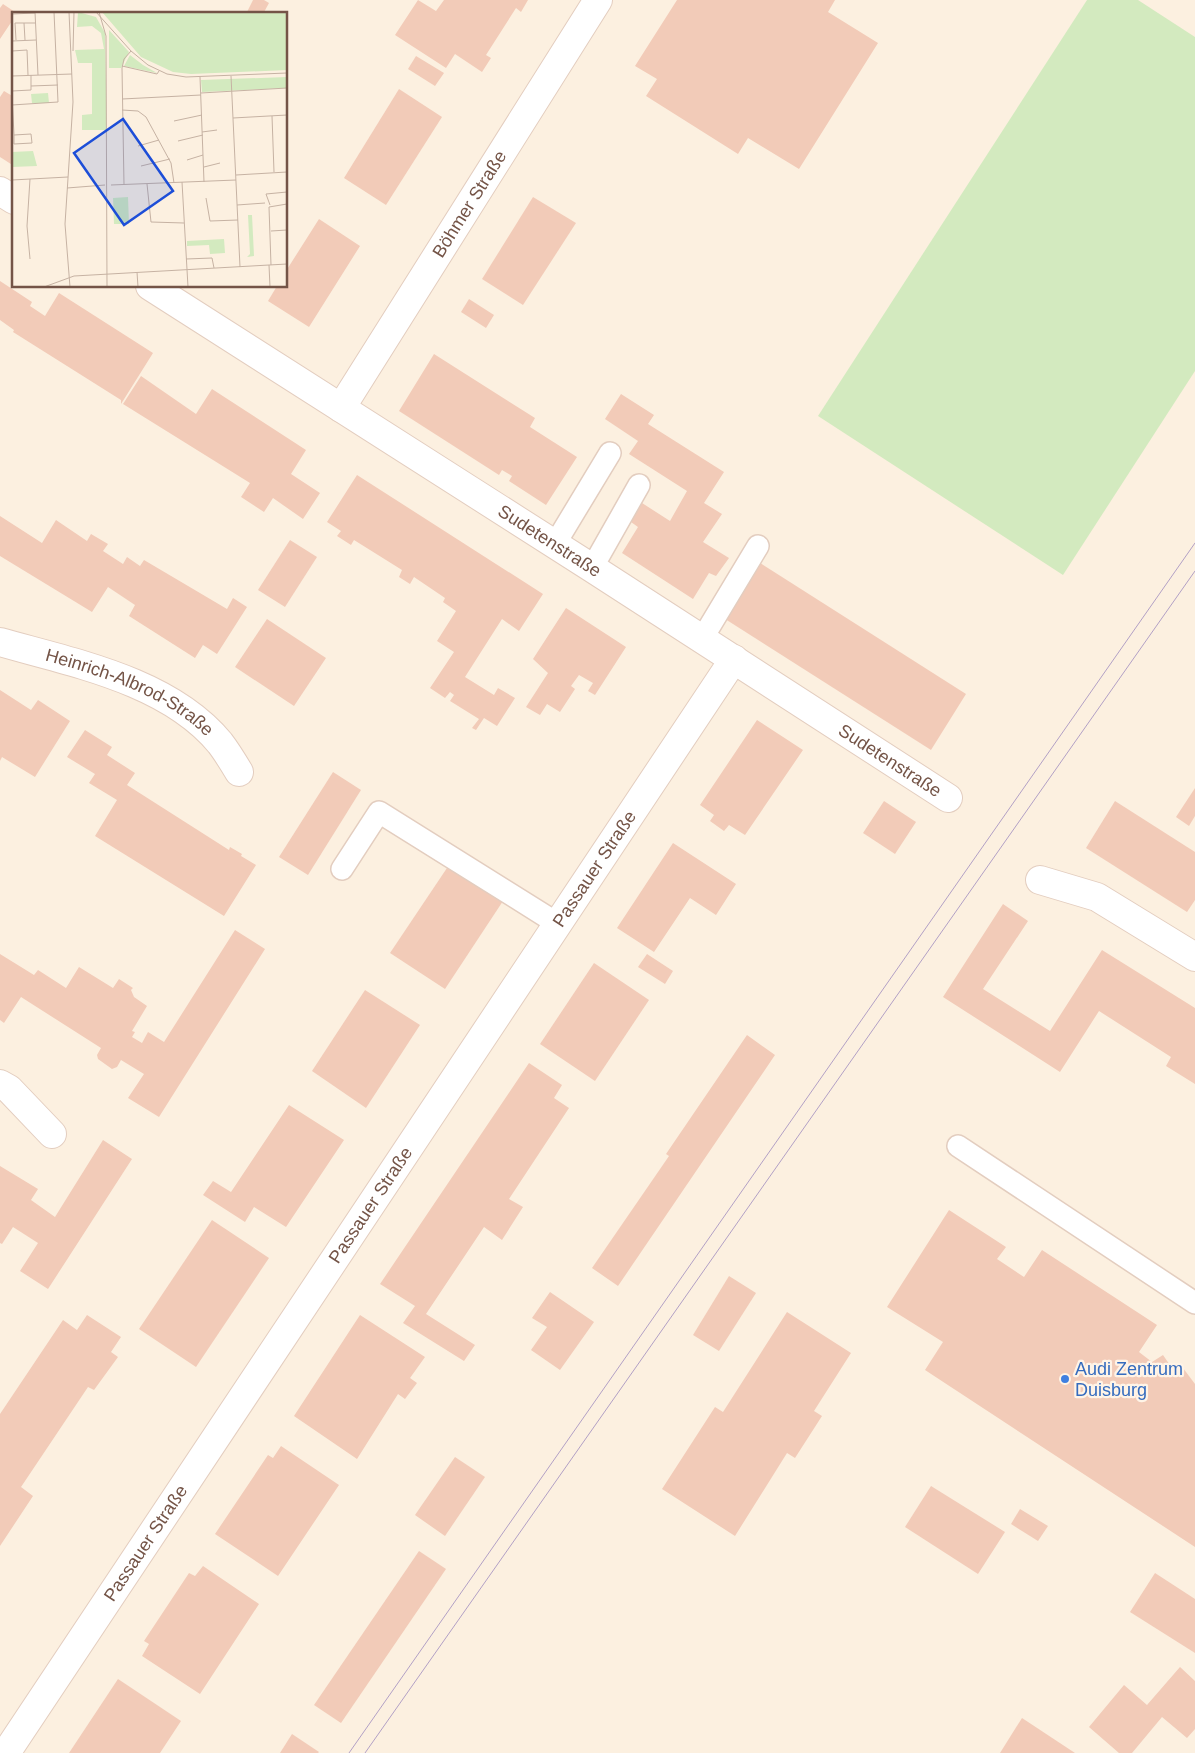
<svg xmlns="http://www.w3.org/2000/svg" width="1195" height="1753" viewBox="0 0 1195 1753" font-family="Helvetica,sans-serif">
	<style>
		.green { fill: #d3eabf }
		.building { fill: #f2cbb8 }
		.lines { fill: none; stroke-linecap: round; stroke-linejoin: round }
		.lane-casing { stroke: #e3cdbf; stroke-width: 24 }
		.street-casing { stroke: #e3cdbf; stroke-width: 30 }
		.lane { stroke: #fff; stroke-width: 21 }
		.street { stroke: #fff; stroke-width: 28 }
		.tram { stroke: #b2a0c5; stroke-width: 1 }
		.shop-dot { fill: #3f7fe0; stroke: #fff4e7; stroke-width: 2 }
		.labels { text-anchor: middle; stroke-width: 4.5; stroke-linejoin: round; paint-order: stroke }
		.street-label { font-size: 18px; fill: #745447; stroke: #fff4e7 }
		.shop-label { font-size: 18px; fill: #366cbe; stroke: #fff4e7; text-anchor: start }
		.inset-road { fill: none; stroke: #c6b2a3; stroke-width: 1 }
		.view { fill: #1d4ed8; fill-opacity: 0.15; stroke: #1d4ed8; stroke-width: 2.5 }
		.inset-edge { fill: none; stroke: #745447; stroke-width: 2.5 }
	</style>
	<rect width="100%" height="100%" fill="#fcf0e0"/>
	<path class="green" d="M 1087,0 L 1138,0 L 1195,37 L 1195,371 L 1063,575 L 818,416 Z"/>
	<g class="building">
		<path d="M 253,0 L 264,0 L 269,3 L 263,14 L 247,12 Z"/>
		<path d="M 418,0 L 436,11 L 444,0 L 528,0 L 521,12 L 516,8 L 486,55 L 491,58 L 482,72 L 455,54 L 446,68 L 395,35 Z"/>
		<path d="M 677,0 L 835,0 L 828,12 L 878,43 L 799,169 L 748,138 L 738,154 L 646,96 L 657,79 L 635,66 Z"/>
		<path d="M 3,4 L 18,14 L 14,14 L 14,18 L 0,39 L 0,8 Z"/>
		<path d="M 416,56 L 444,73 L 435,86 L 408,69 Z"/>
		<path d="M 399,89 L 442,117 L 386,205 L 344,178 Z"/>
		<path d="M 4,91 L 14,97 L 14,166 L 0,157 L 0,97 Z"/>
		<path d="M 533,197 L 576,223 L 523,305 L 482,279 Z"/>
		<path d="M 319,219 L 360,246 L 309,327 L 268,301 L 277,286 L 286,286 L 286,271 Z"/>
		<path d="M 0,281 L 32,302 L 30,306 L 45,316 L 59,293 L 153,353 L 121,404 L 121,400 L 13,332 L 14,330 L 0,320 Z"/>
		<path d="M 469,299 L 494,315 L 486,328 L 461,312 Z"/>
		<path d="M 434,354 L 535,418 L 530,427 L 577,457 L 546,505 L 509,481 L 512,476 L 502,470 L 499,475 L 399,411 Z"/>
		<path d="M 141,376 L 196,414 L 212,389 L 306,450 L 291,474 L 320,493 L 303,519 L 273,498 L 264,512 L 241,497 L 250,483 L 123,404 Z"/>
		<path d="M 621,394 L 654,415 L 648,424 L 724,472 L 704,503 L 722,514 L 703,542 L 729,558 L 716,576 L 709,573 L 693,599 L 622,553 L 638,527 L 631,522 L 642,503 L 670,521 L 687,491 L 629,454 L 638,441 L 605,419 Z"/>
		<path d="M 357,475 L 543,594 L 519,631 L 502,619 L 465,677 L 494,695 L 498,688 L 515,698 L 497,726 L 484,718 L 476,730 L 472,728 L 479,719 L 450,701 L 454,695 L 450,692 L 445,698 L 430,688 L 454,652 L 437,641 L 456,611 L 443,602 L 445,598 L 414,577 L 410,584 L 399,577 L 402,570 L 354,540 L 351,545 L 337,536 L 341,531 L 327,522 Z"/>
		<path d="M 0,516 L 42,543 L 56,520 L 87,541 L 91,534 L 108,544 L 103,551 L 123,564 L 127,557 L 140,566 L 144,560 L 227,609 L 233,598 L 247,607 L 217,654 L 203,645 L 195,658 L 129,616 L 135,605 L 108,587 L 92,612 L 0,556 Z"/>
		<path d="M 290,540 L 317,557 L 285,607 L 258,590 Z"/>
		<path d="M 757,561 L 966,694 L 931,750 L 722,617 Z"/>
		<path d="M 566,608 L 626,647 L 595,695 L 588,691 L 593,683 L 579,675 L 571,686 L 575,689 L 560,712 L 547,704 L 540,715 L 526,707 L 548,673 L 533,659 Z"/>
		<path d="M 267,619 L 326,658 L 294,706 L 235,667 Z"/>
		<path d="M 0,690 L 31,710 L 38,700 L 70,721 L 35,777 L 2,757 L 0,761 Z"/>
		<path d="M 757,720 L 803,750 L 745,835 L 729,825 L 724,831 L 710,821 L 714,815 L 700,805 Z"/>
		<path d="M 85,730 L 112,747 L 107,755 L 135,773 L 127,785 L 229,850 L 230,847 L 242,854 L 241,856 L 256,865 L 224,916 L 95,836 L 117,800 L 89,783 L 95,774 L 67,757 Z"/>
		<path d="M 333,772 L 361,790 L 308,875 L 279,857 Z"/>
		<path d="M 1195,788 L 1195,816 L 1189,826 L 1176,817 Z"/>
		<path d="M 884,801 L 916,822 L 895,854 L 863,833 Z"/>
		<path d="M 1115,801 L 1195,852 L 1195,900 L 1187,912 L 1086,848 Z"/>
		<path d="M 673,843 L 736,884 L 716,915 L 690,898 L 654,952 L 617,928 Z"/>
		<path d="M 449,865 L 503,901 L 445,989 L 390,953 Z"/>
		<path d="M 1003,904 L 1028,921 L 983,989 L 1050,1031 L 1102,950 L 1195,1008 L 1195,1084 L 1166,1066 L 1171,1057 L 1099,1011 L 1060,1072 L 943,997 Z"/>
		<path d="M 235,930 L 265,949 L 159,1117 L 128,1098 L 144,1074 L 121,1060 L 117,1067 L 112,1069 L 98,1059 L 97,1055 L 101,1048 L 21,997 L 4,1023 L 0,1020 L 0,954 L 34,975 L 38,970 L 66,988 L 79,967 L 113,988 L 119,979 L 133,988 L 131,990 L 134,997 L 147,1006 L 132,1031 L 135,1032 L 132,1037 L 142,1043 L 148,1032 L 164,1042 Z"/>
		<path d="M 647,954 L 673,971 L 665,984 L 638,967 Z"/>
		<path d="M 594,963 L 649,1000 L 595,1081 L 540,1044 Z"/>
		<path d="M 365,990 L 420,1025 L 366,1108 L 312,1071 Z"/>
		<path d="M 747,1035 L 775,1055 L 618,1286 L 592,1268 L 669,1156 L 666,1154 Z"/>
		<path d="M 529,1063 L 562,1085 L 554,1098 L 569,1108 L 509,1199 L 523,1207 L 502,1240 L 484,1227 L 426,1314 L 475,1345 L 464,1361 L 403,1323 L 415,1306 L 380,1284 Z"/>
		<path d="M 289,1105 L 344,1140 L 286,1227 L 254,1207 L 245,1222 L 203,1195 L 213,1181 L 231,1192 Z"/>
		<path d="M 103,1140 L 132,1159 L 48,1289 L 20,1271 L 38,1243 L 13,1227 L 2,1244 L 0,1243 L 0,1166 L 38,1189 L 31,1200 L 55,1217 Z"/>
		<path d="M 949,1210 L 1006,1247 L 997,1259 L 1024,1277 L 1042,1250 L 1157,1325 L 1139,1352 L 1152,1362 L 1163,1355 L 1176,1374 L 1183,1368 L 1195,1384 L 1195,1547 L 925,1370 L 943,1342 L 887,1307 Z"/>
		<path d="M 212,1220 L 269,1258 L 196,1367 L 139,1329 Z"/>
		<path d="M 729,1276 L 756,1293 L 719,1351 L 693,1335 Z"/>
		<path d="M 550,1292 L 594,1322 L 560,1370 L 531,1350 L 547,1327 L 532,1318 Z"/>
		<path d="M 787,1312 L 851,1353 L 814,1411 L 822,1416 L 795,1458 L 787,1453 L 735,1536 L 662,1489 L 715,1407 L 723,1412 Z"/>
		<path d="M 87,1315 L 121,1337 L 111,1352 L 118,1357 L 94,1390 L 88,1387 L 21,1487 L 33,1496 L 0,1546 L 0,1414 L 63,1320 L 77,1330 Z"/>
		<path d="M 360,1315 L 425,1357 L 410,1378 L 417,1383 L 405,1399 L 398,1394 L 357,1459 L 294,1416 Z"/>
		<path d="M 281,1446 L 339,1485 L 278,1576 L 215,1534 L 268,1455 L 273,1458 Z"/>
		<path d="M 455,1457 L 485,1477 L 445,1536 L 415,1515 Z"/>
		<path d="M 931,1486 L 1005,1532 L 978,1574 L 905,1527 Z"/>
		<path d="M 1020,1509 L 1048,1526 L 1038,1541 L 1011,1524 Z"/>
		<path d="M 419,1551 L 446,1569 L 341,1723 L 314,1705 Z"/>
		<path d="M 203,1566 L 259,1604 L 200,1694 L 142,1656 L 149,1644 L 144,1641 L 189,1573 L 195,1576 Z"/>
		<path d="M 1155,1573 L 1195,1599 L 1195,1653 L 1130,1612 Z"/>
		<path d="M 1180,1667 L 1195,1681 L 1195,1729 L 1187,1738 L 1162,1717 L 1132,1753 L 1119,1753 L 1089,1727 L 1124,1685 L 1147,1705 Z"/>
		<path d="M 118,1679 L 181,1721 L 160,1753 L 69,1753 Z"/>
		<path d="M 1022,1718 L 1075,1753 L 1000,1753 Z"/>
		<path d="M 292,1734 L 319,1752 L 318,1753 L 280,1753 Z"/>
	</g>
	<g class="lines">
		<g class="lane-casing">
			<g id="lane">
				<path d="M 555,544 L 610,453"/>
				<path d="M 592,568 L 639,485"/>
				<path d="M 702,639 L 758,546"/>
				<path d="M 342,869 L 379,812 L 558,924"/>
				<path d="M 958,1146 L 1195,1303"/>
			</g>
		</g>
		<g class="street-casing">
			<g id="street">
				<path d="M 0,191 L 14,200"/>
				<path id="s1" d="M 150,286 L 592,568 L 948,798"/>
				<path id="s2" d="M 341,408 L 598,0"/>
				<path id="s3" d="M 0,642 C 74,663 169,681 220,743 C 227,752 233,762 239,772"/>
				<path d="M 1040,880 L 1097,897 L 1195,957"/>
				<path d="M 0,1084 L 9,1089 L 52,1134"/>
				<path id="s4" d="M 6,1753 L 734,659"/>
			</g>
		</g>
		<use href="#lane" class="lane"/>
		<use href="#street" class="street"/>
		<g class="tram">
			<path d="M 349,1753 L 1195,543"/>
			<path d="M 365,1753 L 1195,571"/>
		</g>
	</g>
	<circle class="shop-dot" cx="1065" cy="1379" r="5"/>
	<g class="labels">
		<g class="street-label">
			<text dy="6" stroke="none"><textPath href="#s2" startOffset="241">Böhmer Straße</textPath></text>
			<text dy="6" stroke="none"><textPath href="#s1" startOffset="474">Sudetenstraße</textPath></text>
			<text dy="6" stroke="none"><textPath href="#s3" startOffset="140">Heinrich-Albrod-Straße</textPath></text>
			<text dy="6" stroke="none"><textPath href="#s1" startOffset="879">Sudetenstraße</textPath></text>
			<text dy="6" stroke="none"><textPath href="#s4" startOffset="1062">Passauer Straße</textPath></text>
			<text dy="6" stroke="none"><textPath href="#s4" startOffset="658">Passauer Straße</textPath></text>
			<text dy="6" stroke="none"><textPath href="#s4" startOffset="252">Passauer Straße</textPath></text>
		</g>
		<g class="shop-label">
			<text x="1075" y="1375">Audi Zentrum<tspan x="1075" dy="21">Duisburg</tspan></text>
		</g>
	</g>
	<g transform="translate(12 12)">
		<rect width="275" height="275" fill="#fcf0e0"/>
		<path d="M 66,0 L 84,5 L 93,21 L 95,118 L 70,118 L 70,103 L 80,102 L 80,51 L 66,51 L 63,38 L 92,37 L 89,21 L 80,14 L 65,15 ZM 90,0 L 275,0 L 275,58 L 179,62 L 161,60 L 129,45 ZM 97,18 L 117,40 L 109,56 L 97,56 ZM 118,43 L 131,53 L 145,61 L 112,54 ZM 275,65 L 275,76 L 190,80 L 189,68 ZM 36,81 L 37,91 L 20,91 L 19,82 ZM 21,139 L 25,154 L 0,155 L 0,140 ZM 116,185 L 117,212 L 102,212 L 101,186 ZM 236,203 L 240,203 L 242,244 L 235,245 L 238,242 ZM 212,227 L 213,241 L 198,242 L 197,233 L 175,234 L 175,229 Z" fill="#d3eabf"/>
		<path class="inset-road" d="M 23,0 L 26,63M 57,0 L 61,90 L 53,212 L 58,275M 84,0 L 119,39 L 136,53 L 155,62 L 174,65 L 275,61M 87,0 L 94,24 L 95,275M 0,2 L 23,1M 12,11 L 13,28M 4,28 L 3,11 L 24,11M 0,29 L 24,28M 0,39 L 15,38 L 16,63M 61,39 L 62,0M 110,54 L 145,62 L 147,59M 0,64 L 60,62M 219,64 L 228,255M 188,65 L 192,170M 19,74 L 46,73M 0,79 L 19,78 L 19,63M 189,81 L 275,76M 0,84 L 2,123 L 2,132 L 20,131 L 19,122 L 2,123M 110,87 L 189,83M 0,93 L 46,90 L 42,0M 110,98 L 126,99 L 134,105 L 159,151 L 162,171M 260,104 L 262,160M 221,106 L 275,103M 162,109 L 190,103M 190,120 L 205,118M 166,129 L 191,123M 126,134 L 147,128M 175,148 L 191,143M 129,154 L 158,147M 192,155 L 208,151M 224,163 L 275,160M 18,167 L 15,214 L 18,247M 0,168 L 56,165M 170,170 L 176,275M 135,172 L 139,210 L 172,211M 99,173 L 224,168M 112,173 L 110,56 L 112,47 L 119,39M 55,176 L 93,173M 194,186 L 198,209 L 226,208M 225,193 L 253,191M 258,193 L 254,182 L 275,180M 259,219 L 275,218M 174,247 L 200,246 L 202,256M 257,253 L 258,275M 259,253 L 257,195 L 275,192M 125,260 L 126,275M 32,275 L 62,264 L 275,252"/>
		<path class="view" d="M 111,107 L 161,179 L 112,213 L 62,141 Z"/>
		<rect width="275" height="275" class="inset-edge"/>
	</g>
</svg>
